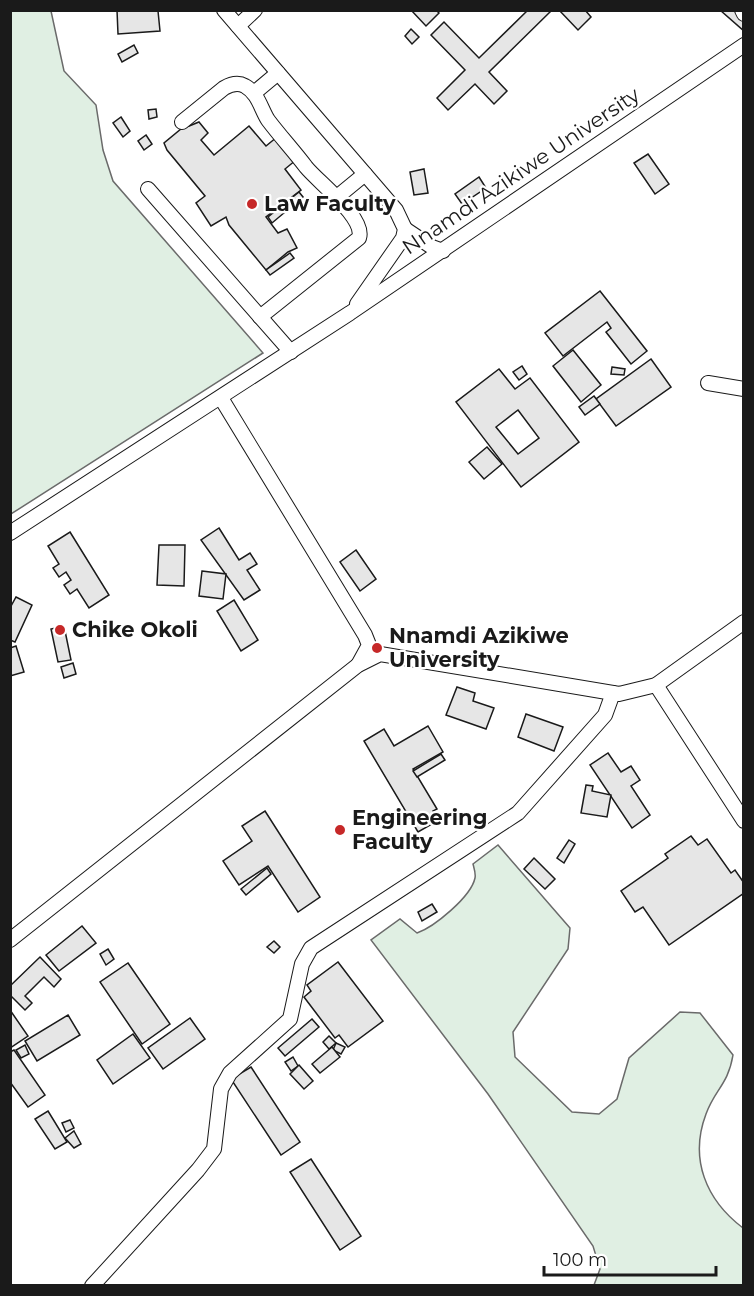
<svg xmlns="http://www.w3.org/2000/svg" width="754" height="1296" viewBox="0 0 754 1296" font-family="Montserrat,sans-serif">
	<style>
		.green { fill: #e0efe3; stroke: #6a6a6a; stroke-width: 1.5 }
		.building { fill: #e6e6e6; stroke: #1a1a1a; stroke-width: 1.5; fill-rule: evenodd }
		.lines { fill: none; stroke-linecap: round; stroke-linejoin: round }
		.minor-casing { stroke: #1a1a1a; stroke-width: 16 }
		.minor { stroke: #fff; stroke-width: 14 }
		.poi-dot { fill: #c62828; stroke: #fff; stroke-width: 2 }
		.labels { text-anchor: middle; stroke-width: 4.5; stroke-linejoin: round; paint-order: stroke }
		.street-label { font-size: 21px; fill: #1a1a1a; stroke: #fff }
		.poi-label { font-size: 21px; font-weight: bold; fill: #1a1a1a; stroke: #fff; text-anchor: start }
	</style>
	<rect width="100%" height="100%" fill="#fff"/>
	<g class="green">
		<path d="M 11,10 L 51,11 L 64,71 L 96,105 L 103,150 L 113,181 L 263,353 L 11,514 Z"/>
		<path d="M 498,845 L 570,928 L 568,949 L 513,1032 L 515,1057 L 572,1112 L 599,1114 L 617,1099 L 629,1058 L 680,1012 L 700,1013 L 733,1055 C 728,1085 715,1089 706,1114 C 689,1159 706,1200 743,1228 L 743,1285 L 594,1285 L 600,1269 L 593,1246 L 488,1094 L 371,940 L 400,919 L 417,933 C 434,927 471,897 475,878 C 476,874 474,868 473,864 Z"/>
	</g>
	<g class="building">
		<path d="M 117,10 L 158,11 L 160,31 L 118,34 Z"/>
		<path d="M 411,10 L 436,10 L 439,13 L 426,26 Z"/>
		<path d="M 528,10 L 552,10 L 489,72 L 507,91 L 494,104 L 475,84 L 448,110 L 437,98 L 465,70 L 431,35 L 444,22 L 479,58 Z"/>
		<path d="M 559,10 L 585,10 L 591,17 L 578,30 Z"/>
		<path d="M 720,10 L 744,10 L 744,31 Z"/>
		<path d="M 411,29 L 419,37 L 412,44 L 405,36 Z"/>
		<path d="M 134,45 L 138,53 L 122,62 L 118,54 Z"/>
		<path d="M 156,109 L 157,117 L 149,119 L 148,110 Z"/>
		<path d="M 121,117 L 130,131 L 123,137 L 113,123 Z"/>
		<path d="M 199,122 L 208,133 L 201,140 L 214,155 L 249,126 L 266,146 L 277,137 L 296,160 L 285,169 L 301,190 L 266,217 L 278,233 L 287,229 L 297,248 L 288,252 L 266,270 L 229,225 L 226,217 L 211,226 L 196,203 L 205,196 L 167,150 L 164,143 L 187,124 L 189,126 Z"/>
		<path d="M 146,135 L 152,144 L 144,150 L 138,141 Z"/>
		<path d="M 648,154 L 669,184 L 655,194 L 634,163 Z"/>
		<path d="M 424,169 L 428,193 L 414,195 L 410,172 Z"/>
		<path d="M 479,177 L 486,188 L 462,204 L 455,194 Z"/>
		<path d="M 299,192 L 303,197 L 272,223 L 268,217 Z"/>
		<path d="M 290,253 L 294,258 L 270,275 L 266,270 Z"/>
		<path d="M 600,291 L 647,351 L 631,364 L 606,332 L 611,328 L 607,322 L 563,356 L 545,333 Z"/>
		<path d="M 573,350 L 601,385 L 581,402 L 553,366 Z"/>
		<path d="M 651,359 L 671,387 L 616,426 L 596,399 Z"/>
		<path d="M 522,366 L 527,374 L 519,380 L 513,372 Z"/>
		<path d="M 612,367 L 625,369 L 624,375 L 611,374 Z"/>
		<path d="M 499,369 L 515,389 L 530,378 L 579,442 L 521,487 L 456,402 ZM 518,410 L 539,438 L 518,454 L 496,427 Z"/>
		<path d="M 594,396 L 600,404 L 585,415 L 579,407 Z"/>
		<path d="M 487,447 L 502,464 L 484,479 L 469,462 Z"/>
		<path d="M 219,528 L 239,560 L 250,553 L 257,564 L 247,570 L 260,590 L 244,600 L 201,540 Z"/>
		<path d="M 70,532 L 109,595 L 89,608 L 77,589 L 70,594 L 64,585 L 71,580 L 66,572 L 59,577 L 53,568 L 59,564 L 48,546 Z"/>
		<path d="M 159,545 L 185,545 L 184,586 L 157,585 Z"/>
		<path d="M 356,550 L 376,579 L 360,591 L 340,562 Z"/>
		<path d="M 202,571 L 226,574 L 223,599 L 199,596 Z"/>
		<path d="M 16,597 L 32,605 L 15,642 L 10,640 L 10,608 Z"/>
		<path d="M 234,600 L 258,640 L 241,651 L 217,611 Z"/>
		<path d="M 64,626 L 71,660 L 58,662 L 51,629 Z"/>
		<path d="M 16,646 L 24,672 L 10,676 L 10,648 Z"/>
		<path d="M 73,663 L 76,674 L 64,678 L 61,667 Z"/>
		<path d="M 457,687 L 475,693 L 473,701 L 494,708 L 486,729 L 446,715 Z"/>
		<path d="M 526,714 L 563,727 L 554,751 L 518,737 Z"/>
		<path d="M 428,726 L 443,752 L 413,769 L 437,809 L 433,811 L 439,820 L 418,832 L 364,741 L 384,729 L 394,746 Z"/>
		<path d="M 608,753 L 621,772 L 631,766 L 640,780 L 631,786 L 650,815 L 632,828 L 590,765 Z"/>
		<path d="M 441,754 L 445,760 L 417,777 L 413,771 Z"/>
		<path d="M 586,785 L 593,786 L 592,791 L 611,795 L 607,817 L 581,813 Z"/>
		<path d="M 265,811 L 320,897 L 298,912 L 268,866 L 239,885 L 223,861 L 252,841 L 242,826 Z"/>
		<path d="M 691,836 L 698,845 L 707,839 L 731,873 L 735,870 L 744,883 L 744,893 L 669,945 L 643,907 L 635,912 L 621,891 L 668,858 L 665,854 Z"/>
		<path d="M 569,840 L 575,844 L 564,863 L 557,858 Z"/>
		<path d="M 534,858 L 555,879 L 545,889 L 524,869 Z"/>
		<path d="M 267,868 L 271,874 L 246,895 L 241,889 Z"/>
		<path d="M 432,904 L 437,912 L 422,921 L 418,912 Z"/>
		<path d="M 82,926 L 96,943 L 59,971 L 46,955 Z"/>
		<path d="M 274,941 L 280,947 L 274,953 L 267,947 Z"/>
		<path d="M 108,949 L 114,959 L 106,965 L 100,954 Z"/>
		<path d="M 40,957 L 61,979 L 54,987 L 44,977 L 25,996 L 32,1003 L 25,1010 L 10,995 L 10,986 Z"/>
		<path d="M 338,962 L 383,1021 L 348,1047 L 339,1035 L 335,1038 L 304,997 L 311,991 L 307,985 Z"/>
		<path d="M 128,963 L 170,1024 L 142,1044 L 100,982 Z"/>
		<path d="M 10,1010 L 28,1036 L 10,1048 Z"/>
		<path d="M 68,1015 L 80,1035 L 37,1061 L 25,1041 Z"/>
		<path d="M 190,1018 L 205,1039 L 163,1069 L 148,1048 Z"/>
		<path d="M 312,1019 L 319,1027 L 285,1056 L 278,1048 Z"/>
		<path d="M 133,1034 L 150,1058 L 113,1084 L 97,1060 Z"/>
		<path d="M 329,1036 L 336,1043 L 329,1049 L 323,1042 Z"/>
		<path d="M 336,1043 L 345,1047 L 341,1054 L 333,1050 Z"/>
		<path d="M 25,1045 L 29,1054 L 21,1058 L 16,1050 Z"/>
		<path d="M 332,1047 L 340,1057 L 320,1073 L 312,1064 Z"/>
		<path d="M 14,1050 L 45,1095 L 28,1107 L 10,1082 L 10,1052 Z"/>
		<path d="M 293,1057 L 298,1066 L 291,1071 L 285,1062 Z"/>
		<path d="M 299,1065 L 313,1081 L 304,1089 L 290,1074 Z"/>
		<path d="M 251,1067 L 300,1142 L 281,1155 L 231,1079 Z"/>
		<path d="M 48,1111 L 67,1142 L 55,1149 L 35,1119 Z"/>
		<path d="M 70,1120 L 74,1128 L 66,1132 L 62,1123 Z"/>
		<path d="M 74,1131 L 81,1144 L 74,1148 L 65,1138 Z"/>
		<path d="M 311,1159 L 361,1236 L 340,1250 L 290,1172 Z"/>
	</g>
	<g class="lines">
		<g class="minor-casing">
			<g id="minor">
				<path d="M 224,10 L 396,210 L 405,229 L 403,238 L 357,304"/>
				<path d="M 742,10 L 744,14"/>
				<path d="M 238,26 L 255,10"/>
				<path d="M 254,93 L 278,73"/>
				<path d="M 182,122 L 224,88 C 231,84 238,82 245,86 C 258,93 261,109 268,120 C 280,136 294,151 306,167 C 318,182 366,218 359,238 L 260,317"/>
				<path d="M 148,189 L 291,352"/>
				<path d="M 337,197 L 365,174"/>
				<path d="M 405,229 L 432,247 L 443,251"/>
				<path d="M 708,383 L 744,389"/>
				<path d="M 221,398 L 365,635 L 369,645 L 358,665"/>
				<path d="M 10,533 L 350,313 L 744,45"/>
				<path d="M 656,685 L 744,821"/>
				<path d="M 10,940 L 358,665 L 380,654 L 619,694 L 656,685 L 744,622"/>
				<path d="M 92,1286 L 198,1170 L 214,1149 L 221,1089 L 230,1073 L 290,1019 L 302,964 L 311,948 L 518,813 L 605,715 L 613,693"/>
			</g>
		</g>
		<use href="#minor" class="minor"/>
	</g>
	<g class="poi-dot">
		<circle cx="252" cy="204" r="6"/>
		<circle cx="60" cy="630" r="6"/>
		<circle cx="377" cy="648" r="6"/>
		<circle cx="340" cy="830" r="6"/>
	</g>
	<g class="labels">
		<g class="street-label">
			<text transform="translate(521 171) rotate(-34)" y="7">Nnamdi Azikiwe University</text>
		</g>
		<g class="poi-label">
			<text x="264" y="211">Law Faculty</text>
			<text x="72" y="637">Chike Okoli</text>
			<text x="389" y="643">Nnamdi Azikiwe<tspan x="389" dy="24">University</tspan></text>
			<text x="352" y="825">Engineering<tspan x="352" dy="24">Faculty</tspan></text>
		</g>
	</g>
	<rect width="754" height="1296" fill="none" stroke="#1a1a1a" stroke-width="24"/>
	<path d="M544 1266v9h172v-9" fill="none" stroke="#1a1a1a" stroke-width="3"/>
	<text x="553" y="1266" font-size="18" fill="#1a1a1a" stroke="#ffffff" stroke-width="4.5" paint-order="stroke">100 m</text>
</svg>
